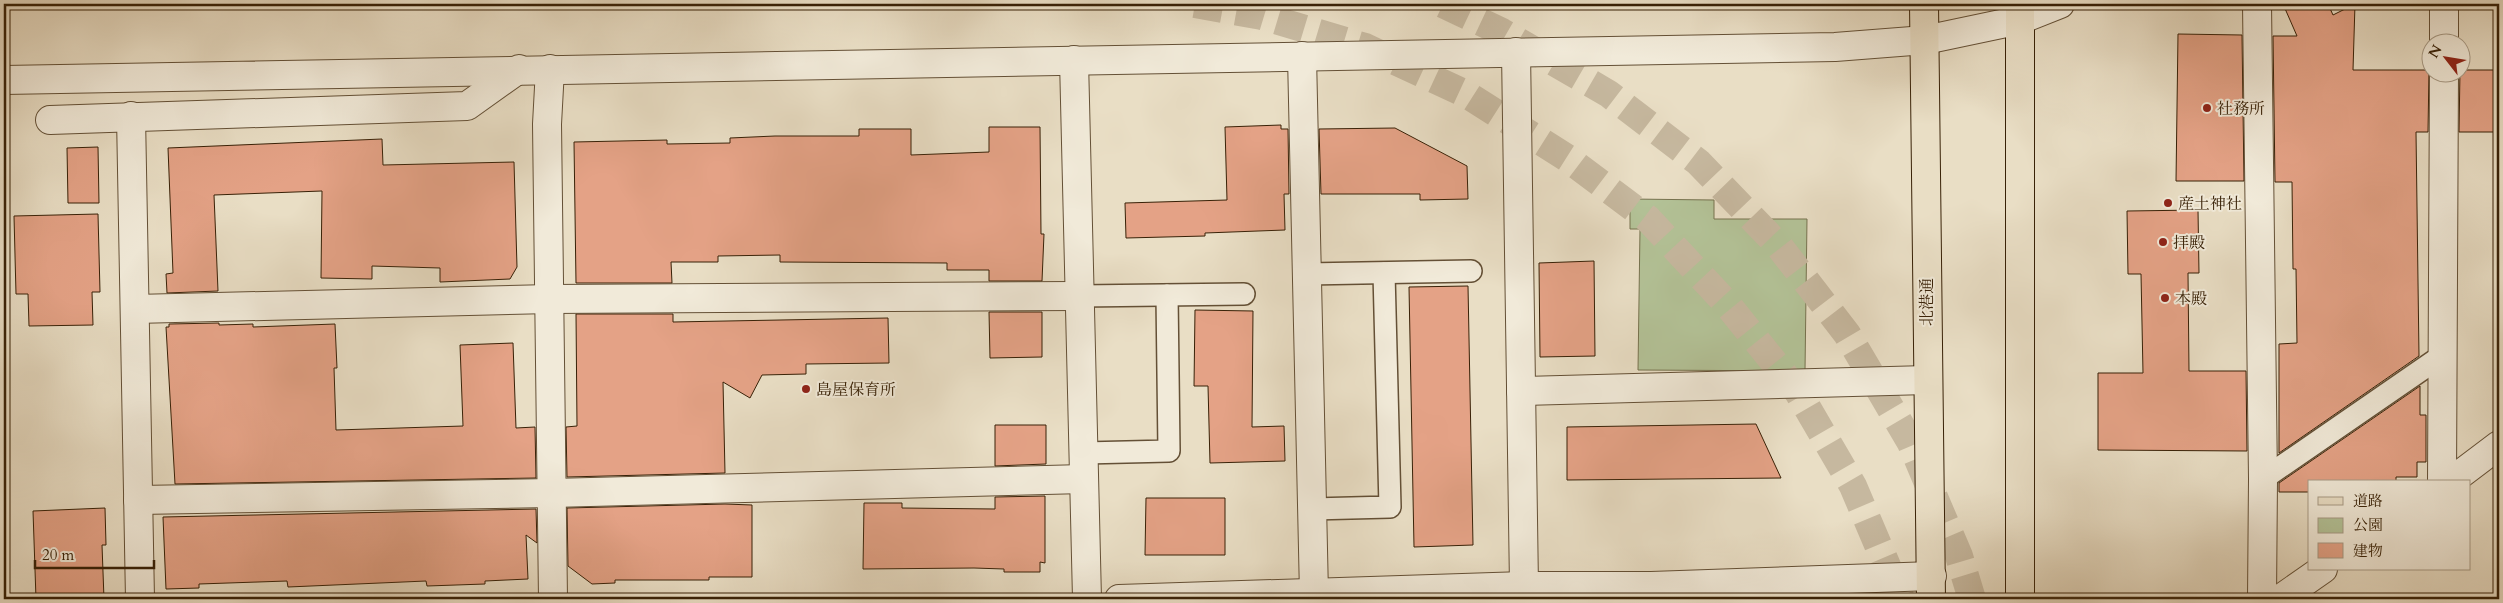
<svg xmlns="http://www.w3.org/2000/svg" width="2503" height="603" viewBox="0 0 2503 603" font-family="Cardo,'Noto Serif JP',serif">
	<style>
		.green { fill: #b3c297; stroke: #76724f }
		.building { fill: #e4a286; stroke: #382107 }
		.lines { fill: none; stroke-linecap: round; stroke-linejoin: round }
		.motorway-tunnel { stroke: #c6b89f; stroke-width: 28; stroke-dasharray: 28 14; stroke-linecap: butt }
		.service-casing { stroke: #645036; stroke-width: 24 }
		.minor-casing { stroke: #645036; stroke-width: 30 }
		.tertiary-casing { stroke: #645036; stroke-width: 30 }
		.primary-casing { stroke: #382107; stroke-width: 30 }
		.service { stroke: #f1ead9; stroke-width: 21 }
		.minor { stroke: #f1ead9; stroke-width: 28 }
		.tertiary { stroke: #f1ead9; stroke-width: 28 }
		.primary { stroke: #e9dec5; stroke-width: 28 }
		.poi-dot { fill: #8f2418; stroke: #f1ead9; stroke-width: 2 }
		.labels { text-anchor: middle; stroke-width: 4; stroke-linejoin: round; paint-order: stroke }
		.poi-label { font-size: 16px; fill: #382107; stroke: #f1ead9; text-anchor: start }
		.street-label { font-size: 16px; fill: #382107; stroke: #f1ead9 }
	</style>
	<rect width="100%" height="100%" fill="#e9dec5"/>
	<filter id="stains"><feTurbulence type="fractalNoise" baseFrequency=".004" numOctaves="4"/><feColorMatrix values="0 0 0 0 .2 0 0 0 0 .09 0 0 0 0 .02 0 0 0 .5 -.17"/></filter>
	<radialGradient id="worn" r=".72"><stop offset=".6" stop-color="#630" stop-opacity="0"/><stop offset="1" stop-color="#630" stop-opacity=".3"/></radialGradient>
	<path class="green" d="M 1630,199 L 1714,200 L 1714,219 L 1807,219 L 1805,371 L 1638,370 L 1640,229 L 1630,229 Z"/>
	<g class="building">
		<path d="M 2283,4 L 2328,4 L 2333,15 L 2355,4 L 2353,70 L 2429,70 L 2428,132 L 2416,132 L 2419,356 L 2279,453 L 2279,344 L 2297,343 L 2296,269 L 2293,269 L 2292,182 L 2275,182 L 2273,36 L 2297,36 Z"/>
		<path d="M 2178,34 L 2242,35 L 2244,181 L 2176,181 Z"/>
		<path d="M 2460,70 L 2499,70 L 2499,132 L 2459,132 Z"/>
		<path d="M 1281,125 L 1281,129 L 1288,129 L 1289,194 L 1284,194 L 1285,230 L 1205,233 L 1205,236 L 1126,238 L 1125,203 L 1227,200 L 1225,127 Z"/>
		<path d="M 989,127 L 1040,127 L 1041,234 L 1044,234 L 1042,281 L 989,281 L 989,270 L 947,270 L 947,263 L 780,262 L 780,255 L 718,256 L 718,262 L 671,262 L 672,283 L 576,283 L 574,142 L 667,140 L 667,144 L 730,143 L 730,138 L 775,136 L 859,136 L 859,129 L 911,129 L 911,155 L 989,152 Z"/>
		<path d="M 1395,128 L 1467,166 L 1468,199 L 1420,200 L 1420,194 L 1321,194 L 1319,129 Z"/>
		<path d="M 382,139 L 383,165 L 514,162 L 517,267 L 510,279 L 440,282 L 440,268 L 372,266 L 372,279 L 321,278 L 322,191 L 214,195 L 218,291 L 167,293 L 166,274 L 173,273 L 168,148 Z"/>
		<path d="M 98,147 L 99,203 L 68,203 L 67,148 Z"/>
		<path d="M 2198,210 L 2199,273 L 2188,273 L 2189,371 L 2246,371 L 2247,451 L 2098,450 L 2098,373 L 2143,373 L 2141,274 L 2128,274 L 2127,211 Z"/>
		<path d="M 98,214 L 100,292 L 92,292 L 93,325 L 29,326 L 28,294 L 16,294 L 14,216 Z"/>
		<path d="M 1594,261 L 1595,356 L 1540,357 L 1539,263 Z"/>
		<path d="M 1468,286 L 1473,545 L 1414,547 L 1409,287 Z"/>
		<path d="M 1195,310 L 1253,311 L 1252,427 L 1284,426 L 1285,461 L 1210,463 L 1208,386 L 1194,386 Z"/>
		<path d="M 989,312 L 1042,312 L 1042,357 L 990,358 Z"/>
		<path d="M 576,314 L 673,314 L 673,322 L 888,318 L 889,363 L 806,364 L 806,374 L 762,375 L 750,398 L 723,382 L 725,473 L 567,477 L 566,427 L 577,426 Z"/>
		<path d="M 219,323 L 219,325 L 253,324 L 253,327 L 335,324 L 337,368 L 334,368 L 336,430 L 463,426 L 460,345 L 513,343 L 516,428 L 535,427 L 536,478 L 175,484 L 166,327 L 169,327 L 169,324 Z"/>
		<path d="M 2420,386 L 2420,415 L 2426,415 L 2426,462 L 2417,462 L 2417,477 L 2396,477 L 2396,482 L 2309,482 L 2309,492 L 2279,492 L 2279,483 Z"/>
		<path d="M 1756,424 L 1781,478 L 1567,480 L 1567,427 Z"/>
		<path d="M 995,425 L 1046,425 L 1046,464 L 995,466 Z"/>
		<path d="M 1045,496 L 1045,563 L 1040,562 L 1040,572 L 1004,572 L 1004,569 L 974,568 L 863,569 L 864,503 L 902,503 L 902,508 L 995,509 L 995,497 Z"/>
		<path d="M 1146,498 L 1225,498 L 1225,555 L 1145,555 Z"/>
		<path d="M 725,504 L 752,505 L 752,577 L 709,577 L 709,580 L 615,580 L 615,583 L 592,584 L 568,566 L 567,508 Z"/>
		<path d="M 105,508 L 106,545 L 102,545 L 104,599 L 36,599 L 33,511 Z"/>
		<path d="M 536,509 L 537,543 L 526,535 L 528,579 L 485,581 L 485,584 L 427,586 L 426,581 L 288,587 L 287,581 L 199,584 L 199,588 L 166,589 L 163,517 Z"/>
	</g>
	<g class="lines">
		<g class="motorway-tunnel">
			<path d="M 1195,4 L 1262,16 L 1365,47 L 1466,94 L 1567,158 L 1648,219 L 1727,304 L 1798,392 L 1853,486 L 1901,599"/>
			<path d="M 1443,4 L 1502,32 L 1609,94 L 1698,162 L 1779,246 L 1847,334 L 1911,443 L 1959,556 L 1972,599"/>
		</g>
		<g class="service-casing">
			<g id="service">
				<path d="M 1307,274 L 1471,271"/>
				<path d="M 1080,296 L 1244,294"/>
				<path d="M 1084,453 L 1169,451 L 1167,295"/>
				<path d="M 2263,479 L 2443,355"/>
				<path d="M 1312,509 L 1390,507 L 1384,273"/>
			</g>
		</g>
		<g class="minor-casing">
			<g id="minor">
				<path d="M 2257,4 L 2263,479 L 2262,599"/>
				<path d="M 2444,42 L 2444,4"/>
				<path d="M 1516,52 L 1524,586"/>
				<path d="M 1302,56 L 1314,594"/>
				<path d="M 550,69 L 547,124 L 553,599"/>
				<path d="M 50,120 L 467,106 L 519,69"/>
				<path d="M 135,309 L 550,299 L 1080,296"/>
				<path d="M 1521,391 L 1927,380"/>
				<path d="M 2442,482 L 2444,72"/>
				<path d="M 2450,482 L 2499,445"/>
				<path d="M 138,500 L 552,493 L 1084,479"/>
				<path d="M 1119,599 L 1524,586 L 1651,586 L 1932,576"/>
				<path d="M 2280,599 L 2323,569"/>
			</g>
		</g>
		<g class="tertiary-casing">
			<g id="tertiary">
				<path d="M 1074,60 L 1087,599"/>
				<path d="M 4,80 L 1835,47 L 1925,40 L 2020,20 L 2060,4"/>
				<path d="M 131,116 L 140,599"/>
			</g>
		</g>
		<g class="primary-casing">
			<g id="primary">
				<path d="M 1924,4 L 1931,599"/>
				<path d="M 2020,599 L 2020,4"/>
			</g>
		</g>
		<use href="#service" class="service"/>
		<use href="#minor" class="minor"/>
		<use href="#tertiary" class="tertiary"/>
		<use href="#primary" class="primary"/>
	</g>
	<g class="poi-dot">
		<circle cx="2207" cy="108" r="5"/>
		<circle cx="2168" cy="203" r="5"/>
		<circle cx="2163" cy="242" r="5"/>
		<circle cx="2165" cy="298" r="5"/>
		<circle cx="806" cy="389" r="5"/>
	</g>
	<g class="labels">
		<g class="poi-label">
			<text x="2217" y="114">社務所</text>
			<text x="2178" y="209">産土神社</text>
			<text x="2173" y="248">拝殿</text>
			<text x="2175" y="304">本殿</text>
			<text x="816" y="395">島屋保育所</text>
		</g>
		<g class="street-label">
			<text transform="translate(1926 302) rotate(-90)" y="6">北港通</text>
		</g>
	</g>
	<rect width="2503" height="603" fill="none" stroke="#e9dec5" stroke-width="20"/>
	<rect x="5" y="5" width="2493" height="593" fill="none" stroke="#382107" stroke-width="2.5"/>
	<rect x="10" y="10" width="2483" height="583" fill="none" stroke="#382107"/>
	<rect x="2308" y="480" width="162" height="90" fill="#f1ead9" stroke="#a79a85"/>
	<rect x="2318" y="497" width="25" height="8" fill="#e9dec5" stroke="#a79a85"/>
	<text x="2353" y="506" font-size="15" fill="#382107">道路</text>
	<rect x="2318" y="518" width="25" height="15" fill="#b3c297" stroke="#a79a85"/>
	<text x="2353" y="530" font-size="15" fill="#382107">公園</text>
	<rect x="2318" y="543" width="25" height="15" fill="#e4a286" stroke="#a79a85"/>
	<text x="2353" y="556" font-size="15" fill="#382107">建物</text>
	<g transform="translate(2446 58) rotate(301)"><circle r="24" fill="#f1ead9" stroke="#a79a85"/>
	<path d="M0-4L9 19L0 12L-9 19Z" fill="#8f2418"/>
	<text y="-8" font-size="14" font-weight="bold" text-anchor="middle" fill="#382107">N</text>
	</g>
	<path d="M35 560v8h119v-8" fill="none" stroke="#382107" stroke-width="2.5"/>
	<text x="42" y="560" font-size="15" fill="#382107" stroke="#f1ead9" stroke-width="4" paint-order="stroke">20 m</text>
	<rect width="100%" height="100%" filter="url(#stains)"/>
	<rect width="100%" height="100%" fill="url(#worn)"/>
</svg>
